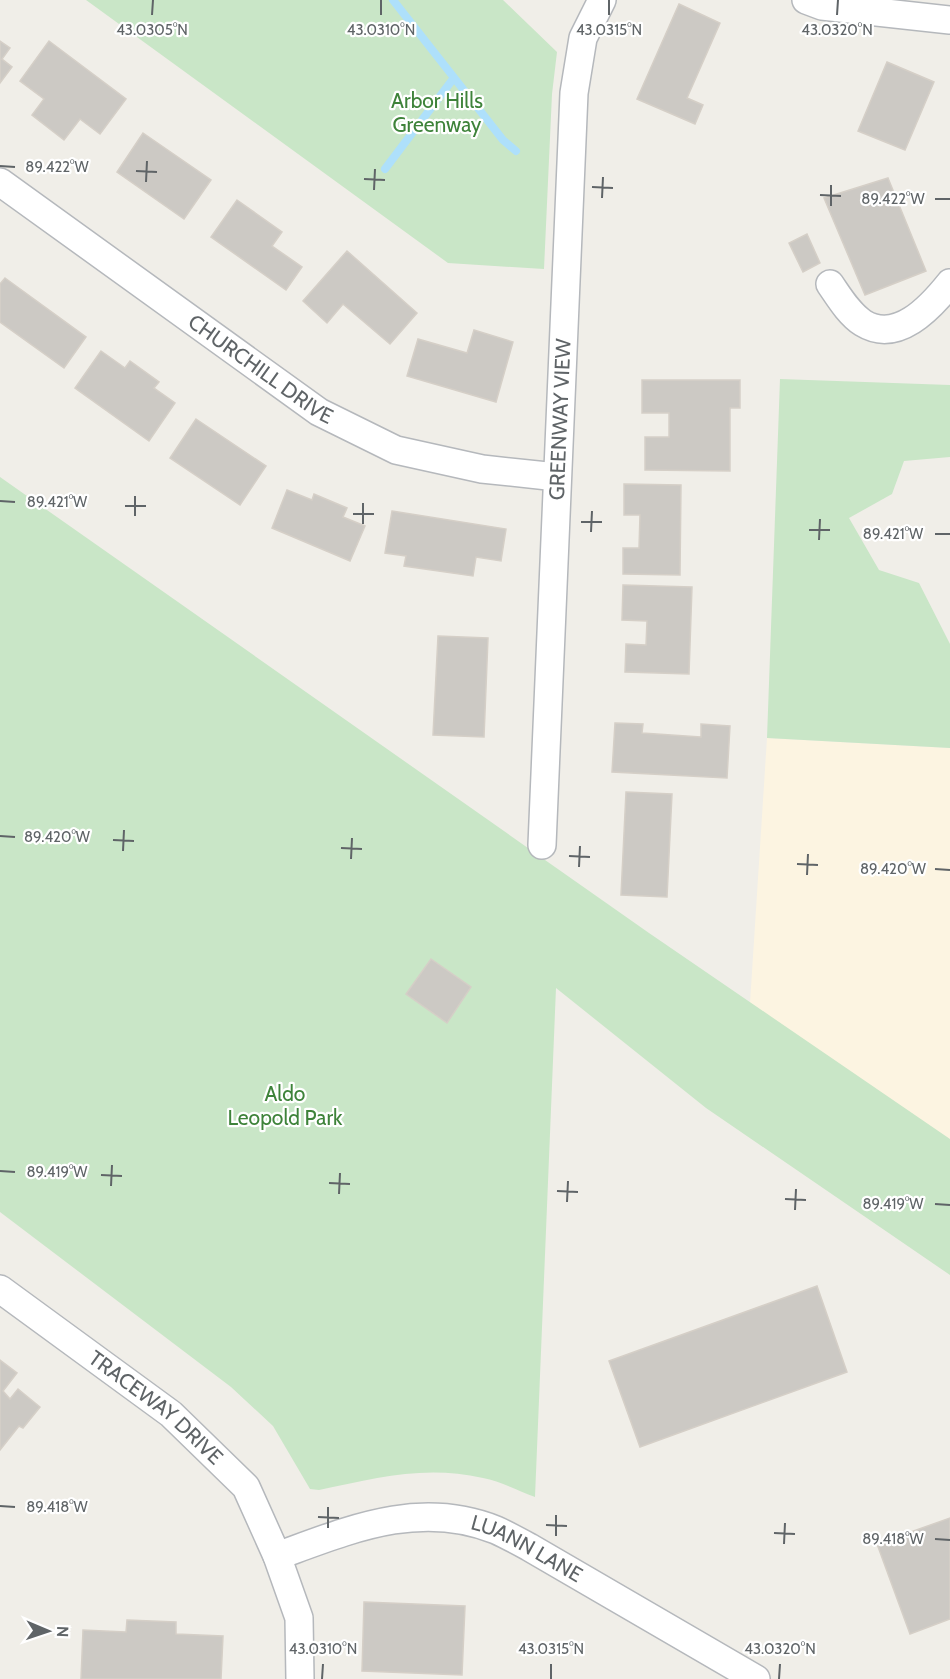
<svg xmlns="http://www.w3.org/2000/svg" width="950" height="1679" viewBox="0 0 950 1679" font-family="Cabin,sans-serif">
	<style>
		.commercial { fill: #fcf4e1 }
		.green { fill: #c9e6c7 }
		.lines { fill: none; stroke-linecap: round; stroke-linejoin: round }
		.stream { stroke: #aee0fb; stroke-width: 8 }
		.building { fill: #ccc9c4; stroke: #d5cfc7; stroke-width: 1.5 }
		.minor-casing { stroke: #b5b8bc; stroke-width: 30 }
		.minor { stroke: #fff; stroke-width: 27 }
		.ticks { fill: none; stroke: #5f6467; stroke-width: 2 }
		.labels { text-anchor: middle; stroke-width: 4.5; stroke-linejoin: round; paint-order: stroke }
		.park-label { font-size: 21px; fill: #3e833a; stroke: #fff }
		.street-label { font-size: 21px; fill: #5f6467; stroke: #fff }
		.ticks-label { font-size: 15px; text-anchor: middle; fill: #5f6467; stroke: #fff; stroke-width: 4.5; stroke-linejoin: round; paint-order: stroke }
	</style>
	<rect width="100%" height="100%" fill="#f0eee8"/>
	<path class="commercial" d="M 767,738 L 950,748 L 950,1143 L 750,1003 Z"/>
	<g class="green">
		<path d="M 86,0 L 503,0 L 557,52 L 552,94 L 544,269 L 448,263 Z"/>
		<path d="M 780,379 L 950,385 L 950,457 L 904,461 L 892,494 L 849,518 L 879,570 L 919,583 L 950,644 L 950,748 L 767,738 Z"/>
		<path d="M 0,477 L 649,933 L 950,1139 L 950,1275 L 706,1108 L 556,988 L 535,1497 C 518,1491 500,1481 483,1478 C 424,1465 377,1478 319,1490 L 310,1489 L 273,1426 L 231,1387 L 0,1212 Z"/>
	</g>
	<g class="lines">
		<g class="stream">
			<path d="M 393,0 L 503,140 L 516,151"/>
			<path d="M 385,169 L 453,79"/>
		</g>
	</g>
	<g class="building">
		<path d="M 679,4 L 720,23 L 687,98 L 703,105 L 695,124 L 637,99 Z"/>
		<path d="M 0,41 L 10,48 L 2,59 L 12,67 L 0,83 Z"/>
		<path d="M 49,41 L 126,99 L 100,134 L 80,119 L 64,140 L 32,115 L 44,99 L 20,81 Z"/>
		<path d="M 887,62 L 934,82 L 905,150 L 858,131 Z"/>
		<path d="M 143,133 L 211,180 L 184,219 L 117,172 Z"/>
		<path d="M 888,178 L 926,271 L 865,295 L 824,198 Z"/>
		<path d="M 237,200 L 282,232 L 272,246 L 302,267 L 286,290 L 211,237 Z"/>
		<path d="M 807,234 L 820,263 L 803,272 L 789,243 Z"/>
		<path d="M 347,251 L 417,313 L 390,344 L 343,304 L 327,323 L 303,301 Z"/>
		<path d="M 5,278 L 86,337 L 64,368 L 0,322 L 0,284 Z"/>
		<path d="M 474,330 L 513,342 L 496,402 L 407,376 L 418,339 L 467,353 Z"/>
		<path d="M 101,351 L 125,368 L 130,361 L 159,382 L 154,388 L 175,403 L 149,441 L 75,388 Z"/>
		<path d="M 642,380 L 740,380 L 740,408 L 730,408 L 730,471 L 645,470 L 645,437 L 669,437 L 669,413 L 642,413 Z"/>
		<path d="M 196,419 L 266,466 L 240,505 L 170,458 Z"/>
		<path d="M 624,484 L 681,485 L 680,575 L 623,574 L 623,548 L 639,548 L 640,515 L 624,515 Z"/>
		<path d="M 287,490 L 312,500 L 314,494 L 347,508 L 343,517 L 365,526 L 350,561 L 272,528 Z"/>
		<path d="M 392,511 L 506,529 L 501,561 L 476,557 L 473,576 L 404,566 L 406,556 L 385,553 Z"/>
		<path d="M 623,585 L 692,587 L 689,674 L 625,672 L 626,644 L 646,645 L 647,621 L 622,620 Z"/>
		<path d="M 438,636 L 488,638 L 484,737 L 433,735 Z"/>
		<path d="M 615,723 L 643,724 L 642,733 L 701,737 L 701,724 L 730,726 L 727,778 L 612,772 Z"/>
		<path d="M 626,792 L 672,794 L 667,897 L 621,895 Z"/>
		<path d="M 431,959 L 471,987 L 447,1023 L 406,994 Z"/>
		<path d="M 817,1286 L 847,1372 L 640,1447 L 609,1361 Z"/>
		<path d="M 0,1360 L 17,1373 L 3,1391 L 10,1399 L 18,1389 L 40,1407 L 23,1428 L 19,1426 L 0,1450 Z"/>
		<path d="M 950,1518 L 950,1619 L 910,1634 L 877,1544 Z"/>
		<path d="M 364,1602 L 465,1606 L 462,1675 L 362,1671 Z"/>
		<path d="M 127,1620 L 176,1622 L 176,1634 L 223,1636 L 221,1679 L 81,1679 L 83,1630 L 126,1632 Z"/>
	</g>
	<g class="lines">
		<g class="minor-casing">
			<g id="minor">
				<path d="M 806,0 L 822,6 L 950,20"/>
				<path id="s1" d="M 0,182 L 319,412 L 396,450 L 482,469 L 557,477"/>
				<path d="M 830,284 C 839,297 849,314 863,323 C 897,344 930,308 950,283"/>
				<path id="s2" d="M 542,845 L 574,93 L 583,38 L 602,0"/>
				<path id="s3" d="M 0,1289 L 171,1414 L 246,1487 L 277,1556 L 299,1618 L 300,1679"/>
				<path id="s4" d="M 277,1556 C 349,1530 419,1499 496,1530 C 507,1535 518,1541 529,1547 L 756,1679"/>
			</g>
		</g>
		<use href="#minor" class="minor"/>
	</g>
	<path class="ticks" d="M 152,15 L 153,0M 381,15 L 381,0M 609,15 L 609,0M 837,15 L 838,0M 0,166 L 15,167M 136,171 L 157,172M 364,179 L 385,180M 146,182 L 147,161M 592,187 L 613,188M 374,190 L 375,169M 820,195 L 841,196M 602,198 L 603,177M 935,199 L 950,199M 831,206 L 831,185M 0,501 L 15,502M 125,506 L 146,506M 353,514 L 374,514M 135,516 L 135,496M 581,522 L 602,522M 363,524 L 363,503M 809,530 L 830,530M 591,532 L 592,511M 935,534 L 950,534M 819,540 L 820,519M 0,836 L 15,837M 113,840 L 134,841M 341,848 L 362,849M 123,851 L 124,830M 569,856 L 590,857M 351,859 L 352,838M 797,864 L 818,865M 579,867 L 580,846M 935,869 L 950,870M 807,875 L 808,854M 0,1171 L 15,1172M 101,1175 L 122,1176M 329,1183 L 350,1184M 111,1186 L 112,1165M 557,1191 L 578,1192M 339,1194 L 340,1173M 785,1199 L 806,1200M 567,1202 L 568,1181M 935,1204 L 950,1205M 795,1210 L 796,1189M 0,1506 L 15,1507M 318,1517 L 339,1518M 546,1525 L 567,1526M 328,1528 L 328,1507M 774,1533 L 795,1534M 556,1536 L 556,1515M 935,1539 L 950,1540M 784,1544 L 785,1523M 322,1679 L 323,1664M 551,1679 L 551,1664M 779,1679 L 780,1664"/>
	<g class="labels">
		<g class="park-label">
			<text x="437" y="108">Arbor Hills<tspan x="437" dy="24">Greenway</tspan></text>
			<text x="285" y="1101">Aldo<tspan x="285" dy="24">Leopold Park</tspan></text>
		</g>
		<g class="street-label">
			<text dy="7" stroke="none"><textPath href="#s1" startOffset="321">CHURCHILL DRIVE</textPath></text>
			<text dy="7" stroke="none"><textPath href="#s2" startOffset="426">GREENWAY VIEW</textPath></text>
			<text dy="7" stroke="none"><textPath href="#s3" startOffset="196">TRACEWAY DRIVE</textPath></text>
			<text dy="7" stroke="none"><textPath href="#s4" startOffset="262">LUANN LANE</textPath></text>
		</g>
	</g>
	<g class="ticks-label">
		<text x="152" y="35">43.0305°N</text>
		<text x="381" y="35">43.0310°N</text>
		<text x="609" y="35">43.0315°N</text>
		<text x="837" y="35">43.0320°N</text>
		<text x="57" y="172">89.422°W</text>
		<text x="893" y="204">89.422°W</text>
		<text x="57" y="507">89.421°W</text>
		<text x="893" y="539">89.421°W</text>
		<text x="57" y="842">89.420°W</text>
		<text x="893" y="874">89.420°W</text>
		<text x="57" y="1177">89.419°W</text>
		<text x="893" y="1209">89.419°W</text>
		<text x="57" y="1512">89.418°W</text>
		<text x="893" y="1544">89.418°W</text>
		<text x="323" y="1654">43.0310°N</text>
		<text x="551" y="1654">43.0315°N</text>
		<text x="780" y="1654">43.0320°N</text>
	</g>
	<g transform="translate(48 1631) rotate(92)" stroke="#ffffff" stroke-width="4.5" paint-order="stroke">
	<path d="M0-4.5L10 22L0 15L-10 22Z" fill="#5f6467"/>
	<text y="-9" font-size="16" font-weight="bold" text-anchor="middle" fill="#5f6467">N</text>
	</g>
</svg>
